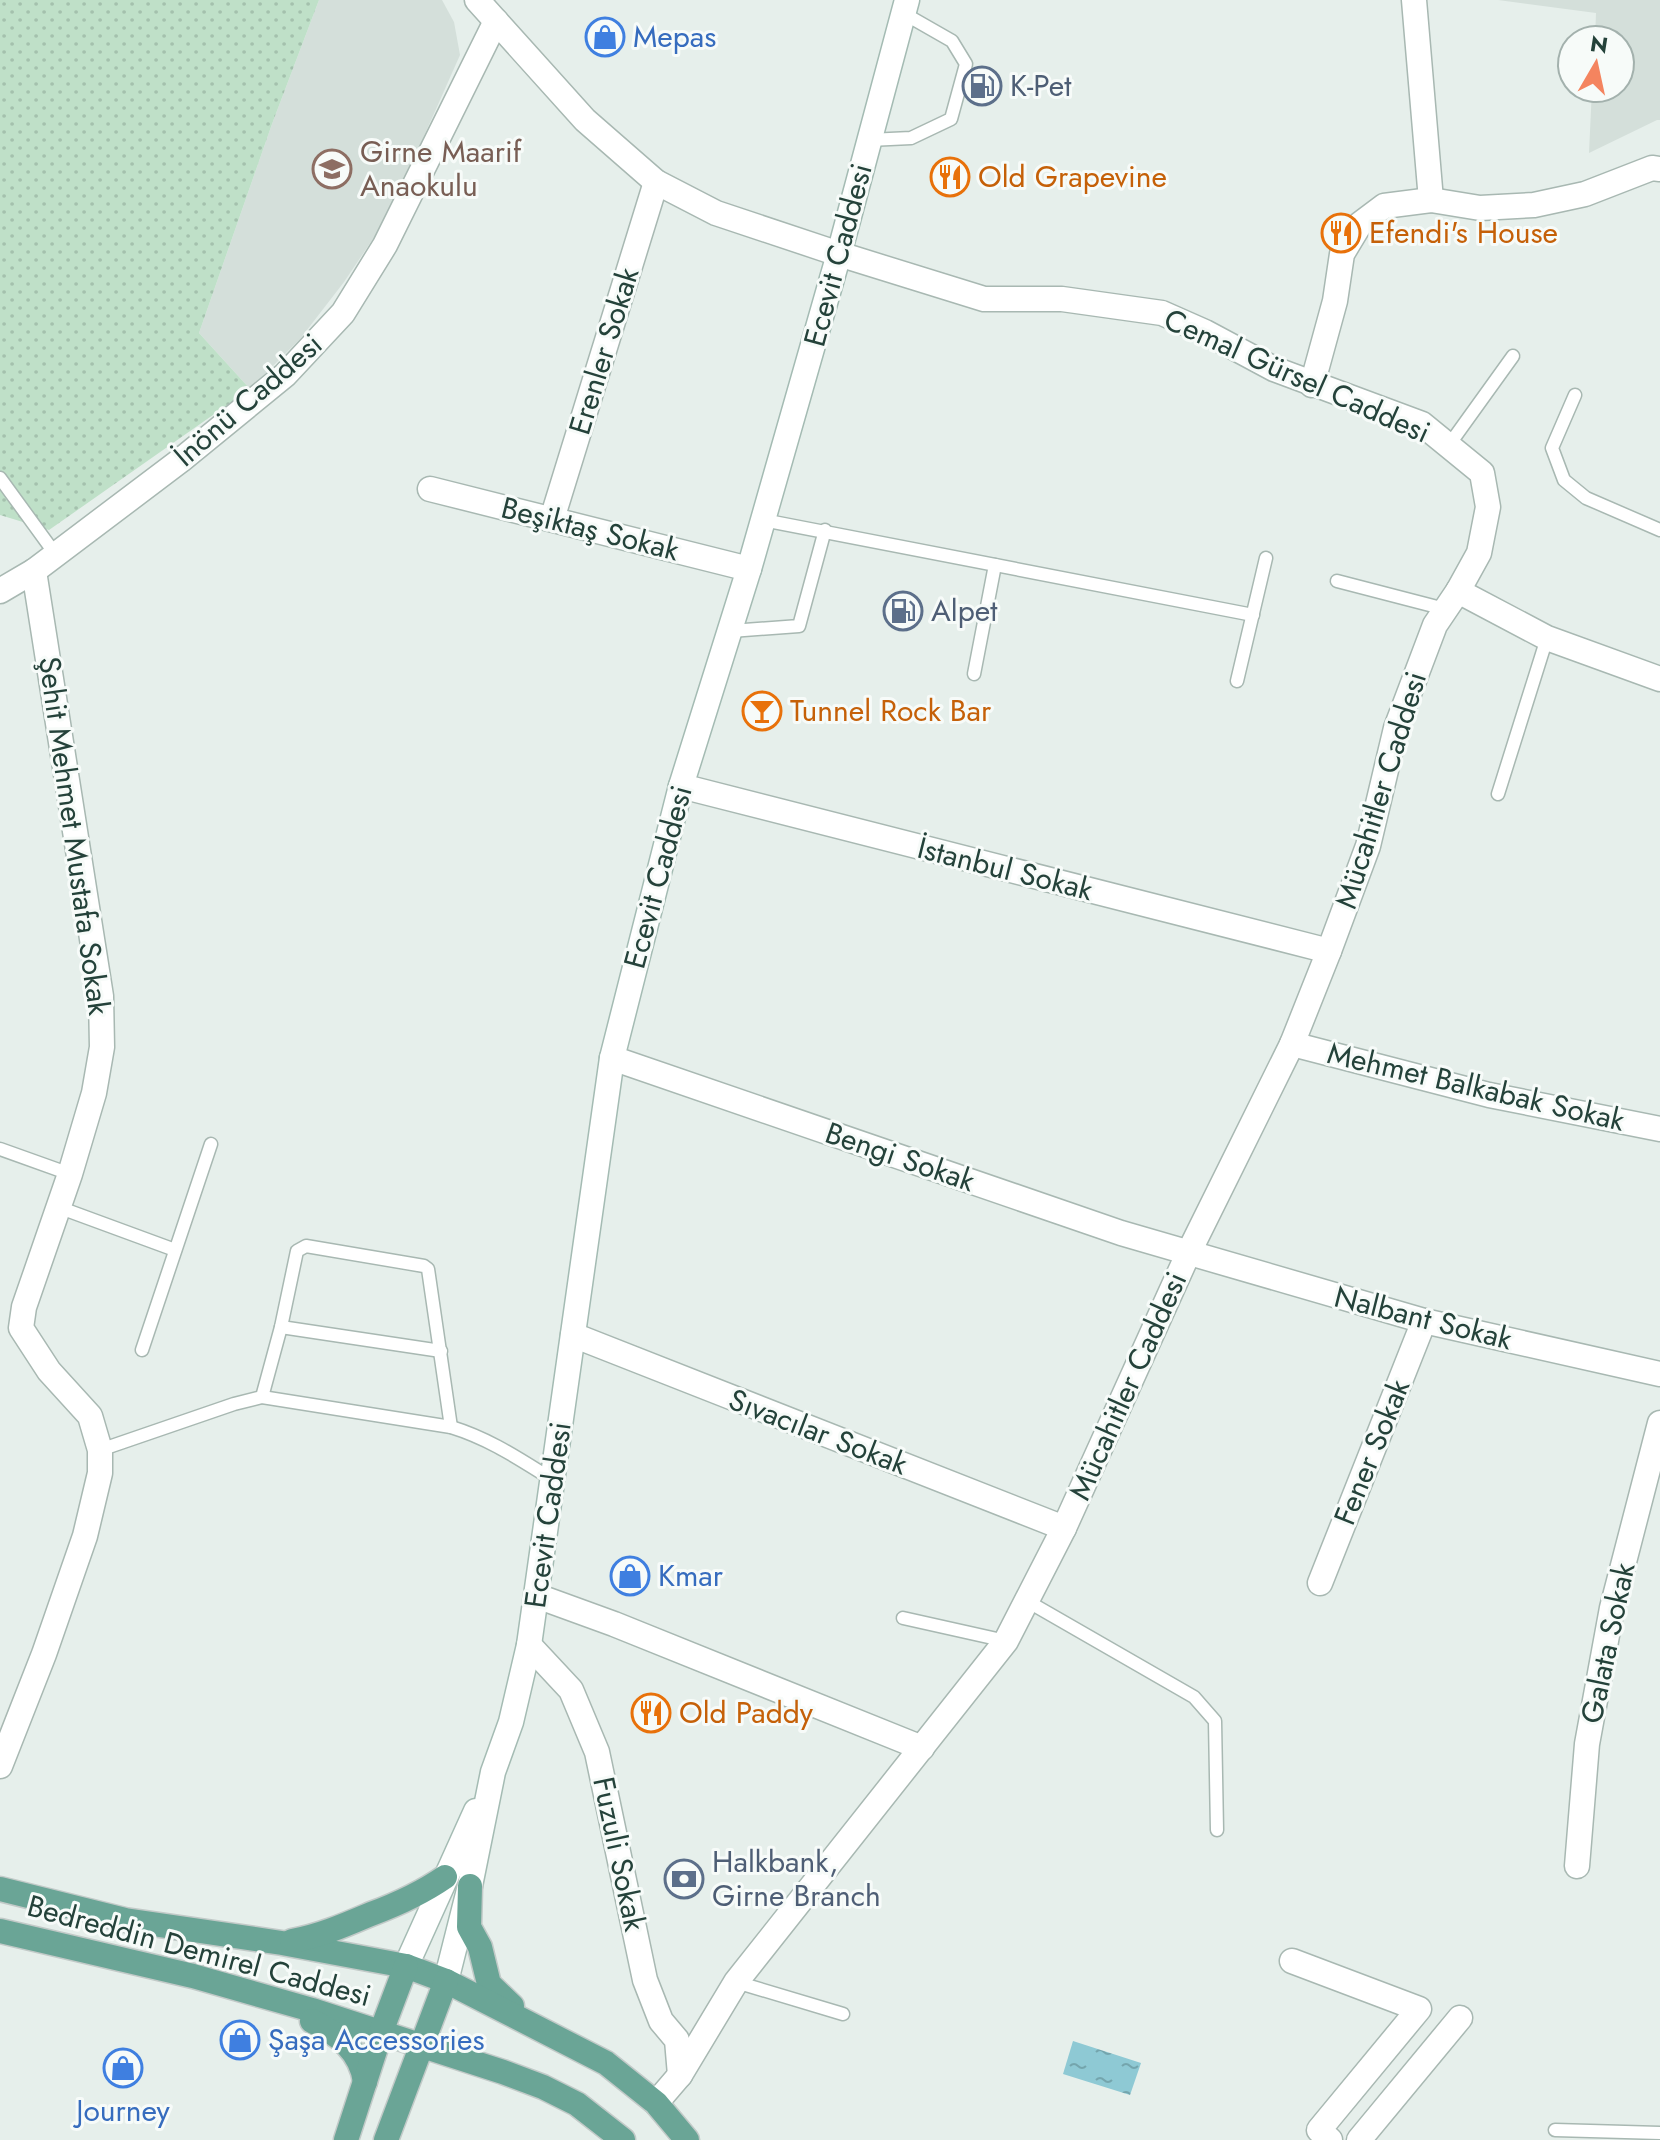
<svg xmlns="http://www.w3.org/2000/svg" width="1660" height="2140" viewBox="0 0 1660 2140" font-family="Jost,sans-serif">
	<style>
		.built { fill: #d4dfda }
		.park { fill: url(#park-dots) }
		.water { fill: url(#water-ripples) }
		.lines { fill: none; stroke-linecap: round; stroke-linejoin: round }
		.service-casing { stroke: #a8b8b2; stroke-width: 15 }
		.minor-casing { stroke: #a8b8b2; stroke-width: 27 }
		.tertiary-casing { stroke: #a8b8b2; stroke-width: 27 }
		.secondary-casing { stroke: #a4bbb3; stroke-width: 27 }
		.primary-casing { stroke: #c2cac8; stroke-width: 27 }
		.service { stroke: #fff; stroke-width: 12 }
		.minor { stroke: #fff; stroke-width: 24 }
		.tertiary { stroke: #fff; stroke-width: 24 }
		.secondary { stroke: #fff; stroke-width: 24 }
		.primary { stroke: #6aa596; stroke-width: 24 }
		.labels { text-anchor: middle; stroke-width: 6; stroke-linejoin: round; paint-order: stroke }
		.shop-label { font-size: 30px; fill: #366cbe; stroke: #f7fbf9; text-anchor: start }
		.service-label { font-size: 30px; fill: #4e5e75; stroke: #f7fbf9; text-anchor: start }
		.education-label { font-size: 30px; fill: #785e54; stroke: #f7fbf9; text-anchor: start }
		.food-label { font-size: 30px; fill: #c56008; stroke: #f7fbf9; text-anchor: start }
		.street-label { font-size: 30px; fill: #24423a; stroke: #f7fbf9 }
	</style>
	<defs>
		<pattern id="park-dots" width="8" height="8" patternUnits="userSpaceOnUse" patternTransform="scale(2)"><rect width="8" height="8" fill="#bfe0c8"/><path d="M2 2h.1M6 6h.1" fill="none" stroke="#a4c1ad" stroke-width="1.8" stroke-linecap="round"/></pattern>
		<pattern id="water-ripples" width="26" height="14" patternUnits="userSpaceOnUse" patternTransform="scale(2)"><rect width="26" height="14" fill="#8ec9d4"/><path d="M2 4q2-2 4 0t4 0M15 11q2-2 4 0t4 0" fill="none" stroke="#74a5ad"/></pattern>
	</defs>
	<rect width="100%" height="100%" fill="#e6efeb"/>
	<g class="built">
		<path d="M 319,0 L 442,0 L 454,22 L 460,55 L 389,215 L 344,282 L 300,339 L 250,389 L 199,333 L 272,124 Z"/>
		<path d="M 1498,0 L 1660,0 L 1660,120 L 1657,120 L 1589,153 L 1592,88 L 1620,88 L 1620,40 L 1595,40 L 1596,13 Z"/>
	</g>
	<path class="park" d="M 0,0 L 319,0 L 272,124 L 199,333 L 250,389 L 49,530 L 0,515 Z"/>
	<path class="water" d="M 1073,2041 L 1141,2063 L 1130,2095 L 1063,2074 Z"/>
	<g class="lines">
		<g class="service-casing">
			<g id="service">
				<path d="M 869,140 L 911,138 L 951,119 L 966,64 L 952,41 L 903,13"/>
				<path d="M 1575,395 L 1552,448 L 1564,480 L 1586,498 L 1660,530"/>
				<path d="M 1449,445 L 1513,356"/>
				<path d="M 0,478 L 56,555"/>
				<path d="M 763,520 L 1253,615"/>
				<path d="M 1337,581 L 1445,609"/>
				<path d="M 731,631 L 799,626 L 825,530"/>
				<path d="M 974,674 L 995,565"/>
				<path d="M 1237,681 L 1266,558"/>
				<path d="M 1498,794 L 1547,638"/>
				<path d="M 0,1149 L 70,1174"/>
				<path d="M 58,1207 L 175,1250"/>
				<path d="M 281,1327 L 441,1351"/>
				<path d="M 142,1350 L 211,1144"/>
				<path d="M 262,1397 L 281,1327 L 297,1251 L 306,1246 L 424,1266 L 428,1269 L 451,1427"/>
				<path d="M 100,1450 L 234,1404 L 262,1397 L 451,1427 C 490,1439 519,1459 553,1480"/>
				<path d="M 1027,1601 L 1194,1697 L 1215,1721 L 1217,1830"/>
				<path d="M 903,1618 L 1006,1641"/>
				<path d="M 736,1982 L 843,2014"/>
				<path d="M 1555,2130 L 1660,2133"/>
			</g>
		</g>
		<g class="minor-casing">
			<g id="minor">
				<path d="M 1414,0 L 1431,200"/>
				<path d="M 1312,385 L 1335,301 L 1342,254 L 1360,224 L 1384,206 L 1431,200 L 1480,208 L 1534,205 L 1585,194 L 1652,168 L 1660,169"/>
				<path d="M 430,489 L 749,569"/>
				<path d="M 552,519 L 656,182"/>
				<path d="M 1458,591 L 1547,638 L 1660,679"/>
				<path d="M 681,786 L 1329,951"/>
				<path d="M 1292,1044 L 1489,1095 L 1660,1129"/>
				<path d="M 612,1058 L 1121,1233 L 1424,1321 L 1660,1374"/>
				<path d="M 573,1335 L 1064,1528"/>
				<path d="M 1320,1583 L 1424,1321"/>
				<path d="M 537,1596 L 614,1624 L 922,1748"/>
				<path d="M 529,1645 L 571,1690 L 597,1752 L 645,1980 L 661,2021 L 677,2040 L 680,2075"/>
				<path d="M 0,1766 L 44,1654 L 85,1536 L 100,1473 L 100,1450 L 90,1416 L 49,1371 L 21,1328 L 24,1307 L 70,1174 L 94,1093 L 102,1047 L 101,996 L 34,571"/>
				<path d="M 1577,1866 L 1587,1744 L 1612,1608 L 1660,1423"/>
				<path d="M 1292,1961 L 1419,2009 L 1319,2130 L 1330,2140"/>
				<path d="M 656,2103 L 680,2075 L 736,1982 L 1006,1641 L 1064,1528 L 1188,1254 L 1292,1044 L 1329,951 L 1368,846 L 1396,728 L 1435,625 L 1458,591 L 1479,553 L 1488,507 L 1482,473 L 1422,424 L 1274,369 L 1205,332 L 1162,313 L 1062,299 L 984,299 L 839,254"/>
				<path d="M 1359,2140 L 1460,2018"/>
			</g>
		</g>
		<g class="tertiary-casing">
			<g id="tertiary">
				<path d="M 477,0 L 585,120 L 656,182 L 716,213 L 839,254"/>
				<path d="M 0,591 L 34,571 L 181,460 L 285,375 L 343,313 L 385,245 L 496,21"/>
			</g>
		</g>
		<g class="secondary-casing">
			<g id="secondary">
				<path d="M 406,1966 L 476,1811"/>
				<path d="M 446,1981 L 470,1886 L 493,1772 L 511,1722 L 529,1645 L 612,1058 L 681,786 L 749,569 L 839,254 L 907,0"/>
			</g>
		</g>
		<g class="primary-casing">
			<g id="primary">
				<path d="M 470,1886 L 469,1927 L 480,1947 L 489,1984 L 512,2006"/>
				<path d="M 0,1889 L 125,1920 L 282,1943 L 406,1966 L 446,1981 L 606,2063 L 656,2103 L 687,2140"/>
				<path d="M 0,1931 L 193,1976 L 312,2010 L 503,2072 L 543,2087 L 577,2104 L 623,2140"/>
				<path d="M 292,1941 C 320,1936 345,1925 371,1914 C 398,1904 422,1893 445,1877"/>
				<path d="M 312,2021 C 338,2034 361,2051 365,2082"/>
				<path d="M 346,2140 L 381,2032 L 406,1966"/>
				<path d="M 386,2140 L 446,1981"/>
			</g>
		</g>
		<use href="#service" class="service"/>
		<use href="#minor" class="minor"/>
		<use href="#tertiary" class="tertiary"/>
		<use href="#secondary" class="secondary"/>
		<use href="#primary" class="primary"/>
	</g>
	<defs>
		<g id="shop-ring" transform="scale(2)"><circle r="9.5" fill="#f7fbf9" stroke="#3f7fe0" stroke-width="1.5"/><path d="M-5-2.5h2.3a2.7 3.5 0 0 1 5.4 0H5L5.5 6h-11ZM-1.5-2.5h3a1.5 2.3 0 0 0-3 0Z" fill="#3f7fe0"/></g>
		<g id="fuel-ring" transform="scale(2)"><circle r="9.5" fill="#f7fbf9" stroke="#5c6f8a" stroke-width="1.5"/><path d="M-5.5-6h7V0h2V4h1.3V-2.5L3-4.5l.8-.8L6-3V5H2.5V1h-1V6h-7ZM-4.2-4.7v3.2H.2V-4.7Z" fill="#5c6f8a"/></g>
		<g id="school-ring" transform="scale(2)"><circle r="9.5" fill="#f7fbf9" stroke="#8d6e63" stroke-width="1.5"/><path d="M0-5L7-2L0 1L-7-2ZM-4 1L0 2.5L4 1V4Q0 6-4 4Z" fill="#8d6e63"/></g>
		<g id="restaurant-ring" transform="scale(2)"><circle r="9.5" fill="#f7fbf9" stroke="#e8710a" stroke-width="1.5"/><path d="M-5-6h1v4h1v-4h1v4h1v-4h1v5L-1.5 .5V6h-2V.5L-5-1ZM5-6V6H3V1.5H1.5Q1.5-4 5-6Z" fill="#e8710a"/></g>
		<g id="bar-ring" transform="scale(2)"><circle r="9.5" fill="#f7fbf9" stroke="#e8710a" stroke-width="1.5"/><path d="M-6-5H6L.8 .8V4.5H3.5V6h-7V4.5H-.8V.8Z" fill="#e8710a"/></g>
		<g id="bank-ring" transform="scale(2)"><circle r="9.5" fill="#f7fbf9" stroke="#5c6f8a" stroke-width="1.5"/><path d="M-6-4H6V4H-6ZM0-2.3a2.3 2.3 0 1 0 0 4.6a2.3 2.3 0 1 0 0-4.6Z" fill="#5c6f8a"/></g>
	</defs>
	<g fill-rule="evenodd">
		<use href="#shop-ring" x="605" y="37"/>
		<use href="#fuel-ring" x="982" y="86"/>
		<use href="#school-ring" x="332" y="169"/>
		<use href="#restaurant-ring" x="950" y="177"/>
		<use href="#restaurant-ring" x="1341" y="233"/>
		<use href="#fuel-ring" x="903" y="611"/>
		<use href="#bar-ring" x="762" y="711"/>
		<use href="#shop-ring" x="630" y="1576"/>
		<use href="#restaurant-ring" x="651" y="1713"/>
		<use href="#bank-ring" x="684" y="1879"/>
		<use href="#shop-ring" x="240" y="2040"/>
		<use href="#shop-ring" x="123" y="2068"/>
	</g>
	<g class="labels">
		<g class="shop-label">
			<text x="633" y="47">Mepas</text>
			<text x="658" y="1586">Kmar</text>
			<text x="268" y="2050">Şaşa Accessories</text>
			<text x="123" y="2121" text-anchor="middle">Journey</text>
		</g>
		<g class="service-label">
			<text x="1010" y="96">K-Pet</text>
			<text x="931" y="621">Alpet</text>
			<text x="712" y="1872">Halkbank,<tspan x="712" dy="34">Girne Branch</tspan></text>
		</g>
		<g class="education-label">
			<text x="360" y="162">Girne Maarif<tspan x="360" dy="34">Anaokulu</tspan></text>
		</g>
		<g class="food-label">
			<text x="978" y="187">Old Grapevine</text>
			<text x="1369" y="243">Efendi's House</text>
			<text x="790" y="721">Tunnel Rock Bar</text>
			<text x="679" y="1723">Old Paddy</text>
		</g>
		<g class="street-label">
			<text transform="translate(838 255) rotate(-75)" y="10">Ecevit Caddesi</text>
			<text transform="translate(604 351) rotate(-73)" y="10">Erenler Sokak</text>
			<text transform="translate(1297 376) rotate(24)" y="10">Cemal Gürsel Caddesi</text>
			<text transform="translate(248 400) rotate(-41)" y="10">İnönü Caddesi</text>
			<text transform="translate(590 529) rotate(14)" y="10">Beşiktaş Sokak</text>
			<text transform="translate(1381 790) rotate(-73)" y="10">Mücahitler Caddesi</text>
			<text transform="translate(74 836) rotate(82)" y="10">Şehit Mehmet Mustafa Sokak</text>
			<text transform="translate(1005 869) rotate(14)" y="10">İstanbul Sokak</text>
			<text transform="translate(658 877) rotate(-75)" y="10">Ecevit Caddesi</text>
			<text transform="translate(1476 1087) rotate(13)" y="10">Mehmet Balkabak Sokak</text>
			<text transform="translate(900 1157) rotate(19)" y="10">Bengi Sokak</text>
			<text transform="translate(1423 1318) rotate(14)" y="10">Nalbant Sokak</text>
			<text transform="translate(1128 1386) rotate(-66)" y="10">Mücahitler Caddesi</text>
			<text transform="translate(818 1432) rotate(21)" y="10">Sıvacılar Sokak</text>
			<text transform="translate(1372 1452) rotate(-68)" y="10">Fener Sokak</text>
			<text transform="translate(548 1515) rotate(-82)" y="10">Ecevit Caddesi</text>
			<text transform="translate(1608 1643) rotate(-78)" y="10">Galata Sokak</text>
			<text transform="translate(619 1854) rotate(78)" y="10">Fuzuli Sokak</text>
			<text transform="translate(199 1951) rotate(15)" y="10">Bedreddin Demirel Caddesi</text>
		</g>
	</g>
	<g transform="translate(1596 64) rotate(9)"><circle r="38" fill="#f7fbf9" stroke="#a3b1ad" stroke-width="2"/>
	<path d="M0-6L14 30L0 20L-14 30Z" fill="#f4845f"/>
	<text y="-12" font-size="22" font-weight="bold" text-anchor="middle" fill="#24423a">N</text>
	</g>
</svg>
